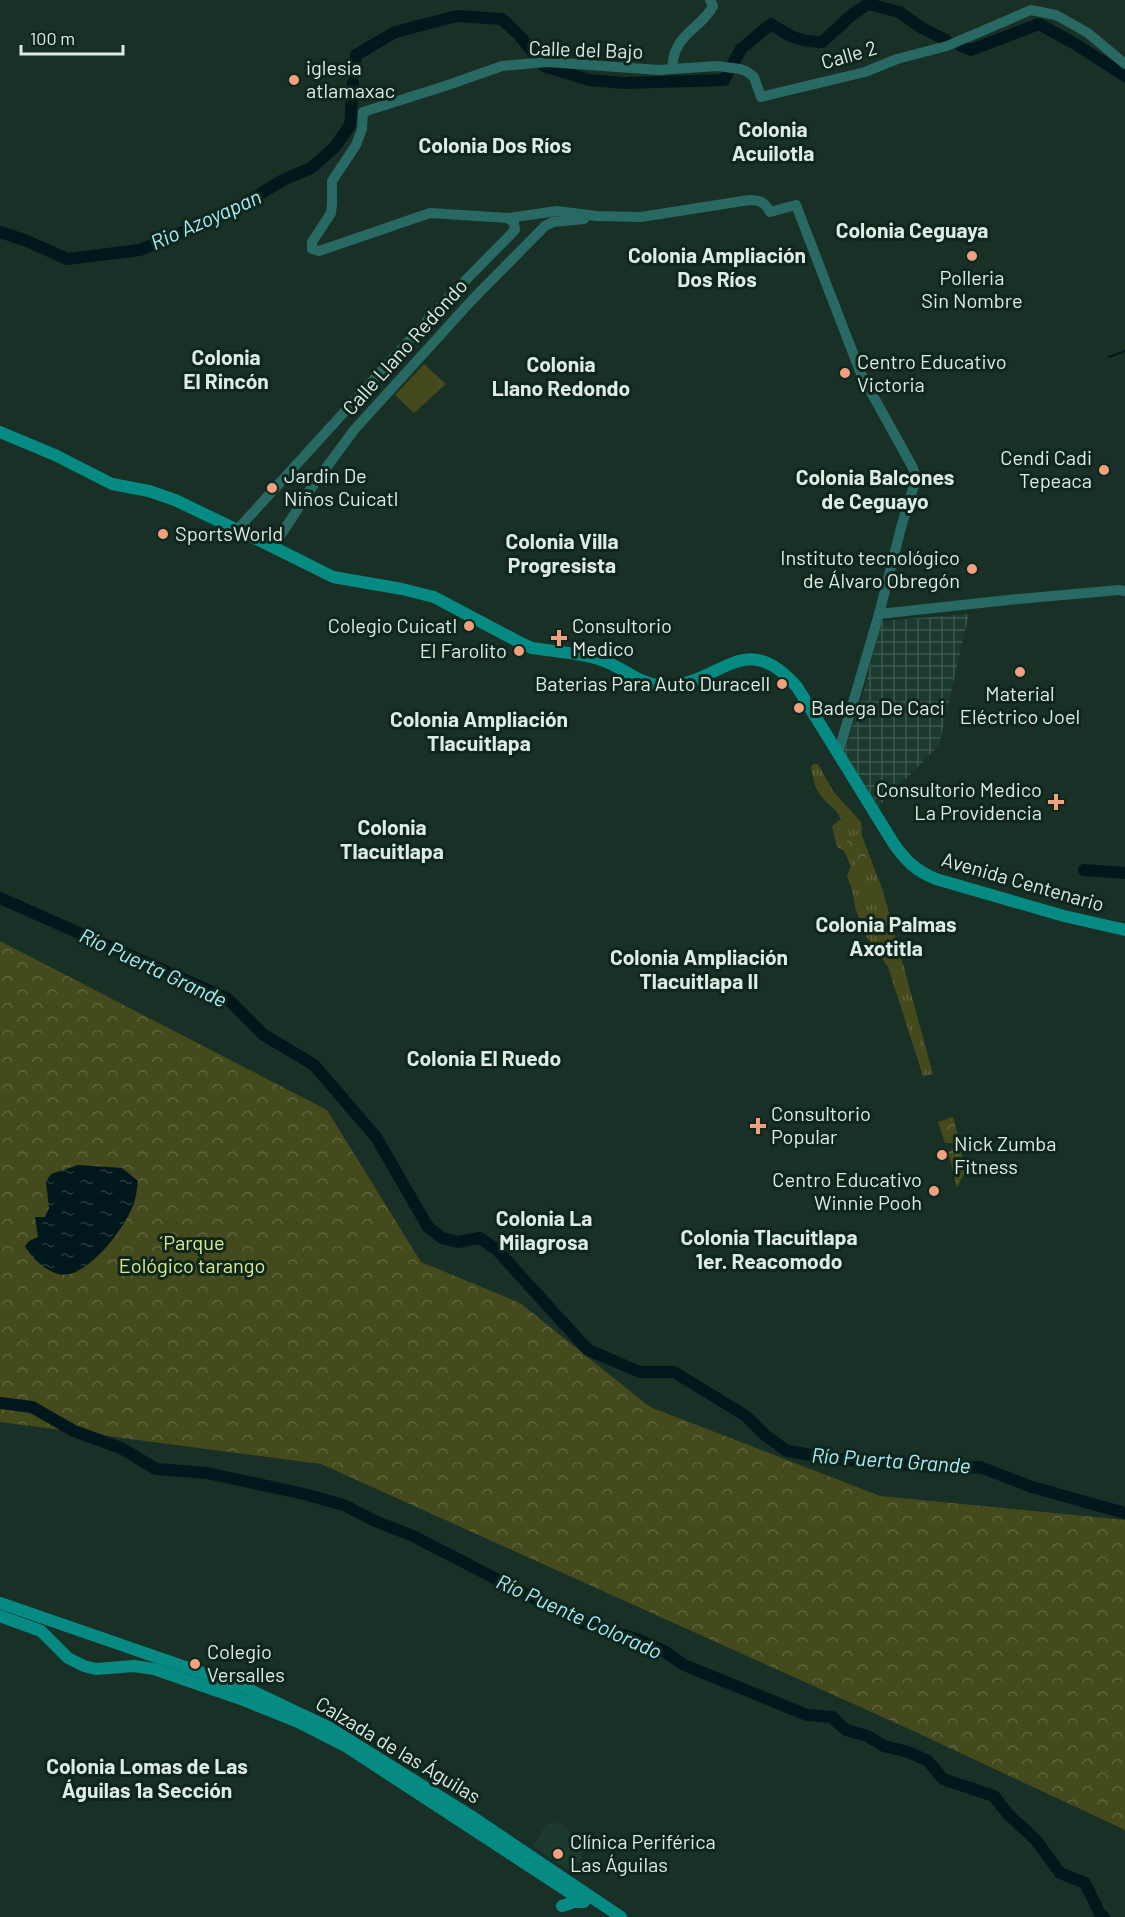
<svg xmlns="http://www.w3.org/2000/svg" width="1125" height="1917" viewBox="0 0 1125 1917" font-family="Barlow,sans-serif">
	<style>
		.built { fill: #1c3b2e }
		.industrial { fill: url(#industrial-grid) }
		.grass { fill: url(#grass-tufts) }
		.park { fill: url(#park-crowns) }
		.pitch { fill: #444a1c }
		.water { fill: url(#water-ripples) }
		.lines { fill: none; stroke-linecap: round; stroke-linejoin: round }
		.stream { stroke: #00181c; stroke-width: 2 }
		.river { stroke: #00181c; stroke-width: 12 }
		.tertiary { stroke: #296963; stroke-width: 10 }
		.secondary { stroke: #058b83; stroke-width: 12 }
		.poi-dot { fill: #f1a17d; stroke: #0f261c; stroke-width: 2 }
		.labels { text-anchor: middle; stroke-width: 6; stroke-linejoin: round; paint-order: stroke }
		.street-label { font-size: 20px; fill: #deece5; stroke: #0f261c }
		.poi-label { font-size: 20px; fill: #deece5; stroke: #0f261c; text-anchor: start }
		.park-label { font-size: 20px; fill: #ddec90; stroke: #0f261c }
		.neighbourhood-label { font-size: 21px; font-weight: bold; fill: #deece5; stroke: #0f261c }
		.water-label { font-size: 21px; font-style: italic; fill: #a8ecf9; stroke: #0f261c }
	</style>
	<defs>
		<pattern id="industrial-grid" width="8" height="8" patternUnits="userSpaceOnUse" patternTransform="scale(1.5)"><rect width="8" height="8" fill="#1c3b2e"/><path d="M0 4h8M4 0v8" fill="none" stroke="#3d584c"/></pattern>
		<pattern id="grass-tufts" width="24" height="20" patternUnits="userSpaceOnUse" patternTransform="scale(1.5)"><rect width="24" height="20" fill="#444a1c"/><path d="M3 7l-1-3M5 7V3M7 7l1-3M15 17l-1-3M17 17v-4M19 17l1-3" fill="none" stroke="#5f643d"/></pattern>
		<pattern id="park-crowns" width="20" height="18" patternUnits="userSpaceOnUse" patternTransform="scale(1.5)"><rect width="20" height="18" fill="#444a1c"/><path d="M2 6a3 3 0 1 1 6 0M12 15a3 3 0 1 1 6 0" fill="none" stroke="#5f643d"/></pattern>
		<pattern id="water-ripples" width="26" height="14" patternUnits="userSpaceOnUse" patternTransform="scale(1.5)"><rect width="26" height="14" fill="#00181c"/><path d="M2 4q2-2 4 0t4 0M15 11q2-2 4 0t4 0" fill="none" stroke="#253a3d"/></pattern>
	</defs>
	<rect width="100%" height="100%" fill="#193026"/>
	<path class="built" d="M 548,1823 L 556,1823 L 563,1825 L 572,1834 L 578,1848 L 582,1850 L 581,1859 L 570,1871 L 533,1846 L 545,1826 Z"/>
	<path class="industrial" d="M 969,614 L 939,745 L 878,807 L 844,753 L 863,693 L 882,621 Z"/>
	<path class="grass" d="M 813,764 L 818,764 L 833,791 L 861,822 L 862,836 L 883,891 L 933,1074 L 923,1076 L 888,967 L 866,936 L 855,907 L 853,893 L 847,876 L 851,866 L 844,851 L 837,847 L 832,826 L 841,819 C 835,807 829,806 821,796 C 814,788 813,777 811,767 Z"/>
	<g class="park">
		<path d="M 858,834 L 868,851 L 861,880 L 846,840 Z"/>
		<path d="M 0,941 L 327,1110 L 421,1262 L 520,1303 L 650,1407 L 880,1496 L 1125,1520 L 1125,1830 L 909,1729 L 321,1464 L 0,1422 Z"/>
		<path d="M 953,1117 L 960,1143 L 945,1143 L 938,1122 Z"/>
		<path d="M 955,1148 L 961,1152 L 966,1170 L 957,1188 L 948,1152 Z"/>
	</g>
	<path class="pitch" d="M 424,364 L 446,384 L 414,413 L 395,395 Z"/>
	<path class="water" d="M 78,1165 L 122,1168 L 138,1181 C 137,1189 136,1200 132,1208 C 123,1230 93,1268 70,1274 C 53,1279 32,1259 25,1246 L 29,1241 L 38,1237 L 35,1217 L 45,1217 L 49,1208 L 46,1182 L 51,1174 Z"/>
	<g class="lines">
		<path class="stream" d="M 1109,357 L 1125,351"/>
		<g class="river">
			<path d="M 961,46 L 971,50 L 1039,24 L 1077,45 L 1125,76"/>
			<path d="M 356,59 L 356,55 L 395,32 L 457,16 L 502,19 L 519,35 L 544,66 L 589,80 L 624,83 L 724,80 L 741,49 L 771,24 C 789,36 799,42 822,42 L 853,14 L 868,4 L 899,12 L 922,28 L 946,40"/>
			<path d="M 0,232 L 27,241 L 67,259 L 140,250 L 230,212 L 283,180 L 311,168 L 335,147 L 350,125 L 353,83"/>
			<path d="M 1084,870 L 1125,873"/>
			<path d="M 0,898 L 228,999 L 264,1035 L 314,1065 L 376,1137 L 428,1227 L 442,1238 L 458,1242 L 480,1238 L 497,1250 L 588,1350 L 640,1372 L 674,1372 L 746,1416 L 765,1435 L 787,1451 L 837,1459 L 951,1468 L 980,1467 L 1032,1487 L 1125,1513"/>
			<path d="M 0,1403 L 32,1407 L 74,1431 L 121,1448 L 156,1469 L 207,1473 L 304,1494 L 344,1505 L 375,1521 L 413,1536 L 584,1624 L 637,1639 L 664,1651 L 684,1665 L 807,1715 L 832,1717 L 846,1730 L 867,1736 L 884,1746 L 908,1752 L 928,1761 L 943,1779 L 994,1796 L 1007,1813 L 1036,1840 L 1060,1873 L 1085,1883 L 1100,1914 L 1104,1917"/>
		</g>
		<g class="tertiary">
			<path d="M 672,69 C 673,63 673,56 676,50 C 683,32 705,23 713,6 L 710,0"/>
			<path d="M 237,530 L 447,299 L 515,230 L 514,223 L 508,218"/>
			<path d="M 273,547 L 312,487 L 354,430 L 472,300 L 545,226 L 553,222 L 584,219"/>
			<path d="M 879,614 L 1008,600 L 1119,590 L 1125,591"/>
			<path d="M 838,754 L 879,614 L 902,524 L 916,479 L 913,468 L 861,374 L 796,205 L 770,212 C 765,202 760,200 749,200 L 641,217 L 596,216 L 557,211 L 508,218 L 430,213 L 319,251 L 312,249 L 312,242 L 331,213 L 332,204 L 332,181 L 356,145 L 362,129 L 363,112 L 448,85 L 502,66 L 547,62 L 659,70 L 717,66 L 740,69 L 746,71 L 754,77 L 761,97 L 865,72 L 897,59 L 947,46 L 1031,10 L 1056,15 L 1088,33 L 1125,64"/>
		</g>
		<g class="secondary">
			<path d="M 0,432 L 55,455 L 112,484 L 149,491 L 175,500 L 273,547 L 333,577 L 402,589 L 434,597 L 521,643 L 532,648 C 556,652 586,653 609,663 C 627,671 639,683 659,685 C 718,691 742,623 797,687 L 894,844 C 906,861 916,871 936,879 L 1064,916 L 1125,930"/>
			<path d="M 0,1603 L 246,1688 L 330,1728 L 471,1816 L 621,1917"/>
			<path d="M 0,1616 L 41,1631 L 68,1658 L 84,1666 L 96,1669 L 134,1666 L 154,1669 L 241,1699 L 298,1722 L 347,1747 L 578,1898"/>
			<path d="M 562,1906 L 574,1902 L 584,1902"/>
		</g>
	</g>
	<g class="poi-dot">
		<circle cx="294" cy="80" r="6"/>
		<circle cx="972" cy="256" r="6"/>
		<circle cx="845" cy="373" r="6"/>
		<circle cx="1104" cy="470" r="6"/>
		<circle cx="272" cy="488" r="6"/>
		<circle cx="163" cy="534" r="6"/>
		<circle cx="972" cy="569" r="6"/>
		<circle cx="469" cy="626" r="6"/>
		<path d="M556 629h6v6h6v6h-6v6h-6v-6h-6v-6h6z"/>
		<circle cx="519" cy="651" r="6"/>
		<circle cx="1020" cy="672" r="6"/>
		<circle cx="782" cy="684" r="6"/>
		<circle cx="799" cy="708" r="6"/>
		<path d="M1053 793h6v6h6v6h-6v6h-6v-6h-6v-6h6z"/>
		<path d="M755 1117h6v6h6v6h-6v6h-6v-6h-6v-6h6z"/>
		<circle cx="942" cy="1155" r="6"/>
		<circle cx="934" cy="1191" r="6"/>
		<circle cx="195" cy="1664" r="6"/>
		<circle cx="558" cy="1854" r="6"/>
	</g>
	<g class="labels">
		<g class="street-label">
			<text transform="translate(586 50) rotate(2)" y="7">Calle del Bajo</text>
			<text transform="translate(849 55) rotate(-16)" y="7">Calle 2</text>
			<text transform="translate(405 347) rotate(-48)" y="7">Calle Llano Redondo</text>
			<text transform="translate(1023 882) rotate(16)" y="7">Avenida Centenario</text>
			<text transform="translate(398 1750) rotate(31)" y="7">Calzada de las Águilas</text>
		</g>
		<g class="poi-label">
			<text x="306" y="75">iglesia<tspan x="306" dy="23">atlamaxac</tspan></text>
			<text x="972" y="285" text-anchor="middle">Polleria<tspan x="972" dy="23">Sin Nombre</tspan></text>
			<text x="857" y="369">Centro Educativo<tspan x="857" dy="23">Victoria</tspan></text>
			<text x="1092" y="465" text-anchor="end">Cendi Cadi<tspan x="1092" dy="23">Tepeaca</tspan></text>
			<text x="284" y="483">Jardin De<tspan x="284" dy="23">Niños Cuicatl</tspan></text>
			<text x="175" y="541">SportsWorld</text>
			<text x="960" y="565" text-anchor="end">Instituto tecnológico<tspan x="960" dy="23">de Álvaro Obregón</tspan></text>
			<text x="457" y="633" text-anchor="end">Colegio Cuicatl</text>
			<text x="572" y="633">Consultorio<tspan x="572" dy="23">Medico</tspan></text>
			<text x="507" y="658" text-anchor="end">El Farolito</text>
			<text x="770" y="691" text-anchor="end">Baterias Para Auto Duracell</text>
			<text x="1020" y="701" text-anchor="middle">Material<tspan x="1020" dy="23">Eléctrico Joel</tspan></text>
			<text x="811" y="715">Badega De Caci</text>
			<text x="1042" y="797" text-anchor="end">Consultorio Medico<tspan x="1042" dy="23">La Providencia</tspan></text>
			<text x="771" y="1121">Consultorio<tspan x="771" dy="23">Popular</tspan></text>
			<text x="954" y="1151">Nick Zumba<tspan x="954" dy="23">Fitness</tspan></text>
			<text x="922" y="1187" text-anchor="end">Centro Educativo<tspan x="922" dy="23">Winnie Pooh</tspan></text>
			<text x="207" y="1659">Colegio<tspan x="207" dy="23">Versalles</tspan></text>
			<text x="570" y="1849">Clínica Periférica<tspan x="570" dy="23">Las Águilas</tspan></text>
		</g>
		<g class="park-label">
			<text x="192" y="1250">´Parque<tspan x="192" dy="23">Eológico tarango</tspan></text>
		</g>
		<g class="neighbourhood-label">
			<text x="773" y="137">Colonia<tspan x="773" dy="24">Acuilotla</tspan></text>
			<text x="495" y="153">Colonia Dos Ríos</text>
			<text x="912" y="238">Colonia Ceguaya</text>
			<text x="717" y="263">Colonia Ampliación<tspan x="717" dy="24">Dos Ríos</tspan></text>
			<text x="226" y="365">Colonia<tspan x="226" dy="24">El Rincón</tspan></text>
			<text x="561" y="372">Colonia<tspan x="561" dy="24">Llano Redondo</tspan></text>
			<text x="875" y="485">Colonia Balcones<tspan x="875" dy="24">de Ceguayo</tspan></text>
			<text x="562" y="549">Colonia Villa<tspan x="562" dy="24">Progresista</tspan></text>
			<text x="479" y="727">Colonia Ampliación<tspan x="479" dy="24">Tlacuitlapa</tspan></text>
			<text x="392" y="835">Colonia<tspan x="392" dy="24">Tlacuitlapa</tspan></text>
			<text x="886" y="932">Colonia Palmas<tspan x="886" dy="24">Axotitla</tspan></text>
			<text x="699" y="965">Colonia Ampliación<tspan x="699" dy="24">Tlacuitlapa II</tspan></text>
			<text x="484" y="1066">Colonia El Ruedo</text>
			<text x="544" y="1226">Colonia La<tspan x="544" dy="24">Milagrosa</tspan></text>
			<text x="769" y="1245">Colonia Tlacuitlapa<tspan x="769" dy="24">1er. Reacomodo</tspan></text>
			<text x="147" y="1774">Colonia Lomas de Las<tspan x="147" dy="24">Águilas 1a Sección</tspan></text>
		</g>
		<g class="water-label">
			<text transform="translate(206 220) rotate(-24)" y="7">Rio Azoyapan</text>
			<text transform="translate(153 968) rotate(25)" y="7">Río Puerta Grande</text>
			<text transform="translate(891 1461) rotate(4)" y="7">Río Puerta Grande</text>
			<text transform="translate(579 1617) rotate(24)" y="7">Río Puente Colorado</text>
		</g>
	</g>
	<path d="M21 45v9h102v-9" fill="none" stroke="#deece5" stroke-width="3"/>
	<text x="30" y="45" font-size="18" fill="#deece5" stroke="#0f261c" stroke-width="4.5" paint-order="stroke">100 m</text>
</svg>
